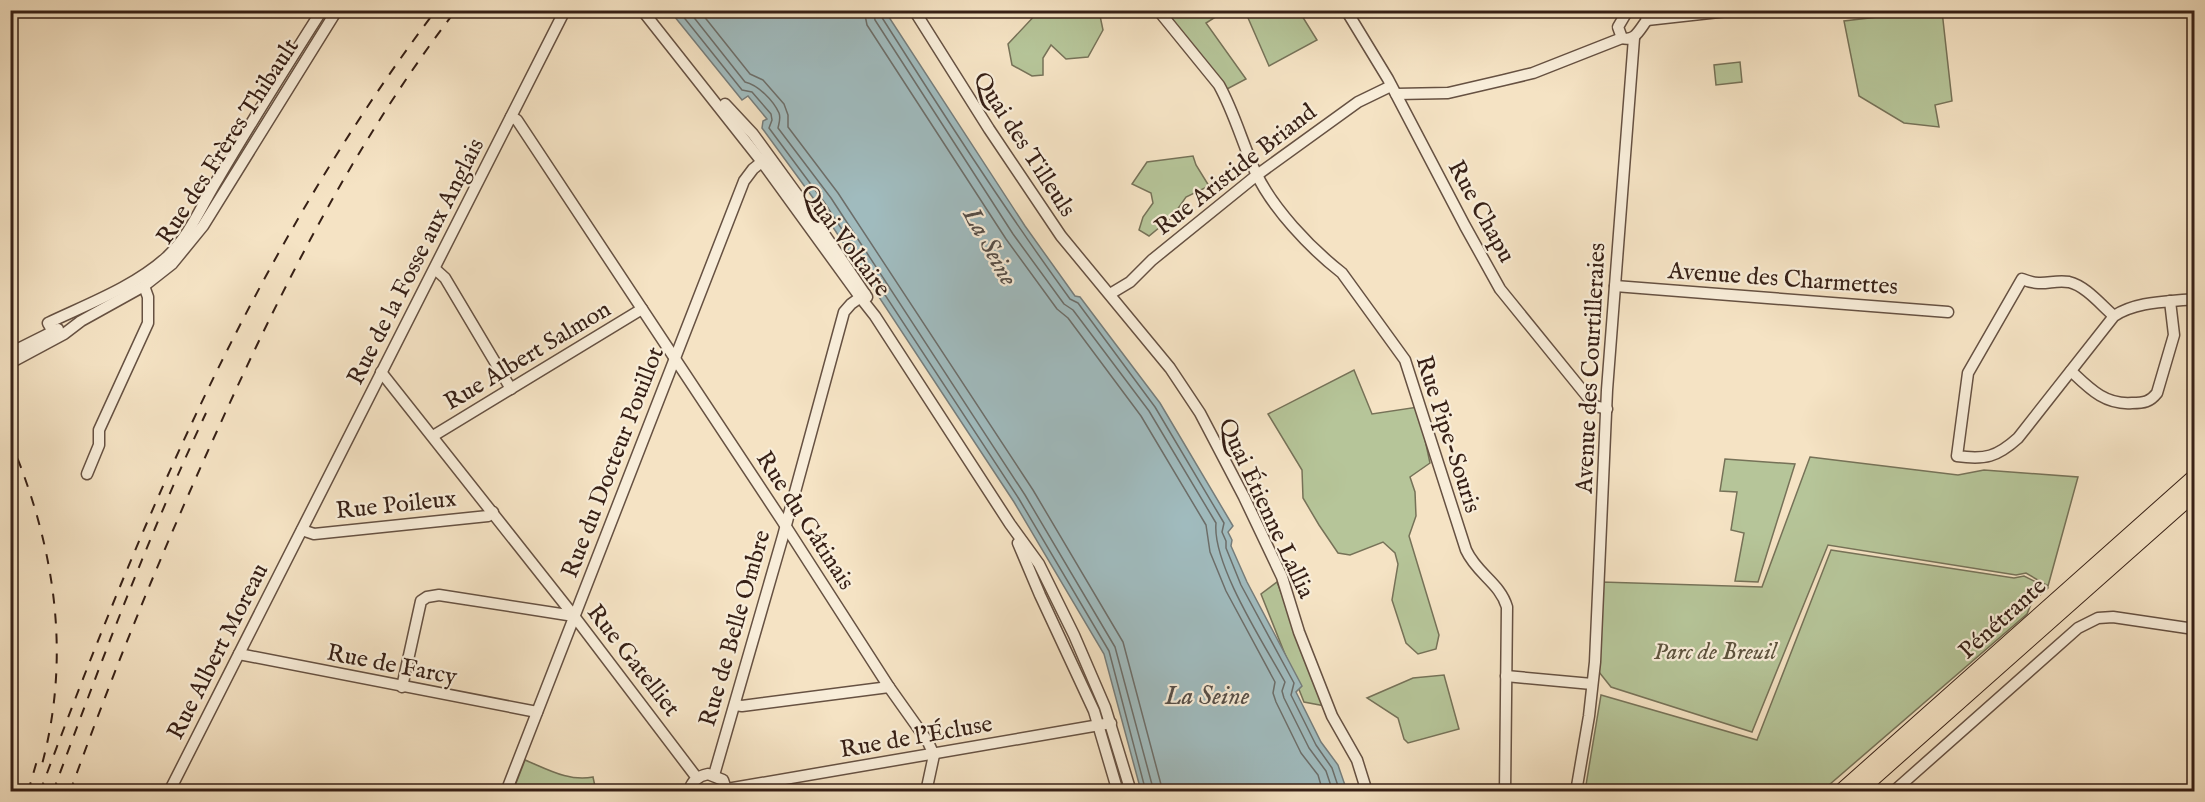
<svg xmlns="http://www.w3.org/2000/svg" width="2205" height="802" viewBox="0 0 2205 802" font-family="'IM FELL English',serif">
	<style>
		.green { fill: #b6c599; stroke: #767258; stroke-width: 1.5 }
		.water { fill: #a0bbbe; stroke: #767d7b; stroke-width: 1.5 }
		.lines { fill: none; stroke-linecap: round; stroke-linejoin: round }
		.shore { stroke: #6c6e6a; stroke-width: 1.5 }
		.minor-casing { stroke: #665142; stroke-width: 13 }
		.major-casing { stroke: #372016; stroke-width: 16 }
		.minor { stroke: #f8edd9; stroke-width: 10 }
		.major { stroke: #f5e3c4; stroke-width: 14 }
		.rail { stroke: #372016; stroke-width: 2; stroke-dasharray: 10 10; stroke-linecap: butt }
		.labels { text-anchor: middle; stroke-width: 4.5; stroke-linejoin: round; paint-order: stroke }
		.street-label { font-size: 24px; fill: #372016; stroke: #f8edd9 }
		.park-label { font-size: 24px; font-style: italic; fill: #5d523d; stroke: #f8edd9 }
		.water-label { font-size: 26px; font-style: italic; fill: #564e48; stroke: #f8edd9 }
	</style>
	<rect width="100%" height="100%" fill="#f5e3c4"/>
	<filter id="stains"><feTurbulence type="fractalNoise" baseFrequency=".00333" numOctaves="4"/><feColorMatrix values="0 0 0 0 .2 0 0 0 0 .09 0 0 0 0 .02 0 0 0 .5 -.17"/></filter>
	<radialGradient id="worn" r=".72"><stop offset=".6" stop-color="#630" stop-opacity="0"/><stop offset="1" stop-color="#630" stop-opacity=".3"/></radialGradient>
	<g class="green">
		<path d="M 1039,11 L 1099,11 L 1103,30 L 1088,57 L 1066,59 L 1051,45 L 1043,58 L 1043,75 L 1032,76 L 1012,65 L 1008,44 Z"/>
		<path d="M 1162,11 L 1225,11 L 1206,23 L 1246,79 L 1227,89 Z"/>
		<path d="M 1245,11 L 1299,11 L 1317,40 L 1269,66 Z"/>
		<path d="M 1929,11 L 1942,11 L 1952,101 L 1935,105 L 1939,127 L 1904,123 L 1859,96 L 1844,21 Z"/>
		<path d="M 1740,62 L 1742,82 L 1716,85 L 1714,65 Z"/>
		<path d="M 1193,156 L 1196,165 L 1209,186 L 1186,197 L 1172,217 L 1149,236 L 1139,230 L 1143,217 L 1153,203 L 1151,193 L 1132,184 L 1147,162 Z"/>
		<path d="M 1354,370 L 1372,414 L 1418,407 L 1430,463 L 1410,477 L 1415,492 L 1416,516 L 1409,536 L 1439,635 L 1436,649 L 1418,654 L 1406,643 L 1392,600 L 1398,564 L 1395,553 L 1383,542 L 1350,555 L 1338,553 L 1319,525 L 1303,498 L 1302,470 L 1268,414 Z"/>
		<path d="M 1810,457 L 1958,475 L 1984,470 L 2078,477 L 2048,586 L 2026,573 L 2016,575 L 1828,545 L 1752,732 L 1611,687 L 1599,672 L 1602,582 L 1762,587 Z"/>
		<path d="M 1725,459 L 1795,464 L 1758,582 L 1735,581 L 1744,533 L 1731,530 L 1737,492 L 1720,491 Z"/>
		<path d="M 1831,550 L 2014,578 L 2024,576 L 2048,588 L 2032,602 L 2027,614 L 1822,791 L 1585,791 L 1601,695 L 1757,740 Z"/>
		<path d="M 1277,582 L 1325,706 L 1304,702 L 1261,594 Z"/>
		<path d="M 1444,675 L 1459,729 L 1408,743 L 1404,739 L 1398,718 L 1367,698 L 1413,678 Z"/>
		<path d="M 525,760 C 547,769 569,782 593,777 L 596,791 L 513,791 Z"/>
	</g>
	<path class="water" d="M 670,11 L 885,11 L 1025,226 L 1075,296 L 1080,297 L 1160,403 L 1233,526 L 1228,532 L 1232,540 L 1231,546 L 1247,582 L 1302,686 L 1296,692 L 1321,742 L 1338,765 L 1347,791 L 1141,791 L 1104,654 L 1014,502 L 819,206 L 762,128 L 763,121 L 767,119 L 748,96 L 742,100 Z"/>
	<g class="lines">
		<g class="shore">
			<path d="M 678,10 L 742,90 L 752,92 L 771,114 L 772,120 L 769,128 L 824,202 L 1019,499 L 1109,651 L 1146,792"/>
			<path d="M 688,10 L 745,82 C 758,85 773,100 779,113 C 781,118 779,123 778,128 L 831,198 L 1025,495 L 1115,647 L 1154,792"/>
			<path d="M 699,10 L 750,74 L 763,80 L 784,104 L 788,115 L 788,127 L 838,193 L 1033,490 L 1123,642 L 1163,792"/>
			<path d="M 864,10 L 867,25 L 1006,239 L 1057,309 L 1068,318 L 1141,416 L 1206,525 L 1210,552 L 1226,591 L 1275,682 L 1273,693 L 1276,702 L 1301,753 L 1318,775 L 1323,792"/>
			<path d="M 873,10 L 875,20 L 1013,234 L 1064,304 L 1073,310 L 1149,411 L 1216,523 C 1212,564 1264,644 1285,682 L 1282,691 L 1284,698 L 1309,748 L 1326,771 L 1333,792"/>
			<path d="M 880,10 L 881,16 C 942,112 1003,207 1070,299 L 1078,303 L 1155,407 L 1224,523 L 1222,532 L 1226,541 L 1226,548 L 1241,585 L 1294,683 L 1291,695 L 1316,745 L 1332,768 L 1340,792"/>
		</g>
		<g class="minor-casing">
			<g id="minor">
				<path d="M 642,10 L 762,162 L 860,297 L 875,316 L 1010,524 L 1039,564 L 1074,635 L 1105,707 L 1131,792"/>
				<path d="M 914,10 L 989,129 L 1061,236 L 1170,368 L 1200,413 L 1244,497 L 1282,577 L 1299,632 L 1332,716 L 1357,760 L 1367,792"/>
				<path d="M 1158,10 L 1219,85 C 1234,112 1242,142 1255,171 C 1272,208 1310,248 1342,273 L 1405,360 L 1466,550 C 1477,574 1500,583 1507,607 L 1505,792"/>
				<path d="M 1346,10 L 1388,79 L 1465,226 L 1500,289 L 1595,406 L 1607,409"/>
				<path d="M 1628,10 L 1618,27 L 1622,38 C 1635,42 1639,30 1647,20 L 1644,10"/>
				<path d="M 1647,20 L 1737,10"/>
				<path d="M 1396,94 L 1448,93 L 1504,80 L 1533,73 L 1622,38"/>
				<path d="M 725,104 L 753,134 L 804,204 L 867,297"/>
				<path d="M 511,117 L 517,120 L 781,519 L 889,687 L 928,742 L 934,755"/>
				<path d="M 435,269 L 445,278 L 511,389"/>
				<path d="M 1615,286 L 1948,312"/>
				<path d="M 1110,294 L 1130,282 L 1152,260 L 1257,175 L 1358,102 L 1391,86"/>
				<path d="M 2114,316 C 2101,305 2086,286 2069,282 C 2051,279 2044,288 2022,279 L 1968,373 L 1957,456 C 1985,460 1997,457 2018,438 L 2114,316 C 2137,301 2167,302 2194,299"/>
				<path d="M 53,332 L 48,323 C 88,304 134,287 167,257 C 191,234 202,204 219,177 C 252,121 287,65 322,10"/>
				<path d="M 10,353 L 58,329"/>
				<path d="M 10,363 L 64,334 L 81,321 L 144,286 L 172,264 L 203,226 L 337,10"/>
				<path d="M 2071,371 C 2090,389 2105,405 2132,403 C 2144,403 2150,402 2157,393 L 2174,335 L 2170,301"/>
				<path d="M 381,372 L 574,616 L 697,778"/>
				<path d="M 433,436 L 642,309"/>
				<path d="M 87,474 L 99,445 L 99,430 L 148,323 L 148,297 L 144,286"/>
				<path d="M 302,530 L 314,534 L 488,516 L 493,512"/>
				<path d="M 1018,543 L 1040,595 L 1094,711 L 1118,792"/>
				<path d="M 239,654 L 537,712"/>
				<path d="M 1506,676 L 1592,684"/>
				<path d="M 402,687 L 421,601 L 427,597 L 439,595 L 574,616"/>
				<path d="M 735,705 L 742,706 L 889,687"/>
				<path d="M 714,775 L 783,536 L 844,312 L 851,304 L 865,294"/>
				<path d="M 727,789 L 1111,723"/>
				<path d="M 169,792 L 565,10"/>
				<path d="M 506,792 L 744,181 L 753,169 L 768,157"/>
				<path d="M 689,792 C 691,781 698,776 708,774 L 723,780 L 727,792"/>
				<path d="M 926,792 L 934,755"/>
				<path d="M 1576,792 L 1589,716 L 1595,662 L 1607,390 L 1634,38"/>
				<path d="M 1893,792 L 2078,628 L 2098,618 L 2113,617 L 2194,629"/>
			</g>
		</g>
		<g class="major-casing">
			<g id="major">
				<path d="M 1840,792 L 2194,477"/>
				<path d="M 1858,792 L 2194,494"/>
			</g>
		</g>
		<use href="#minor" class="minor"/>
		<use href="#major" class="major"/>
		<g class="rail">
			<path d="M 10,440 C 55,546 72,656 41,768"/>
			<path d="M 28,792 L 38,757"/>
			<path d="M 40,792 C 142,517 258,245 436,10"/>
			<path d="M 53,792 C 100,664 148,537 206,413"/>
			<path d="M 70,792 C 114,669 163,549 217,431 C 284,283 357,139 456,10"/>
		</g>
	</g>
	<g class="labels">
		<g class="street-label">
			<text transform="translate(227 141) rotate(-57)" y="8">Rue des Frères Thibault</text>
			<text transform="translate(1025 144) rotate(57)" y="8">Quai des Tilleuls</text>
			<text transform="translate(1235 169) rotate(-38)" y="8">Rue Aristide Briand</text>
			<text transform="translate(1482 211) rotate(61)" y="8">Rue Chapu</text>
			<text transform="translate(846 240) rotate(53)" y="8">Quai Voltaire</text>
			<text transform="translate(415 261) rotate(-63)" y="8">Rue de la Fosse aux Anglais</text>
			<text transform="translate(1783 278) rotate(4)" y="8">Avenue des Charmettes</text>
			<text transform="translate(527 355) rotate(-31)" y="8">Rue Albert Salmon</text>
			<text transform="translate(1590 368) rotate(-87)" y="8">Avenue des Courtilleraies</text>
			<text transform="translate(1449 434) rotate(72)" y="8">Rue Pipe-Souris</text>
			<text transform="translate(612 462) rotate(-69)" y="8">Rue du Docteur Pouillot</text>
			<text transform="translate(396 504) rotate(-6)" y="8">Rue Poileux</text>
			<text transform="translate(1267 508) rotate(65)" y="8">Quai Étienne Lallia</text>
			<text transform="translate(806 520) rotate(57)" y="8">Rue du Gâtinais</text>
			<text transform="translate(2002 618) rotate(-42)" y="8">Pénétrante</text>
			<text transform="translate(734 628) rotate(-74)" y="8">Rue de Belle Ombre</text>
			<text transform="translate(217 651) rotate(-63)" y="8">Rue Albert Moreau</text>
			<text transform="translate(634 660) rotate(52)" y="8">Rue Gatelliet</text>
			<text transform="translate(392 664) rotate(11)" y="8">Rue de Farcy</text>
			<text transform="translate(916 736) rotate(-10)" y="8">Rue de l'Écluse</text>
		</g>
		<g class="park-label">
			<text x="1715" y="659">Parc de Breuil</text>
		</g>
		<g class="water-label">
			<text transform="translate(991 246) rotate(61)" y="9">La Seine</text>
			<text x="1207" y="704">La Seine</text>
		</g>
	</g>
	<rect width="2205" height="802" fill="none" stroke="#f5e3c4" stroke-width="36"/>
	<rect x="12" y="12" width="2181" height="778" fill="none" stroke="#372016" stroke-width="3"/>
	<rect x="18" y="18" width="2169" height="766" fill="none" stroke="#372016" stroke-width="1.5"/>
	<rect width="100%" height="100%" filter="url(#stains)"/>
	<rect width="100%" height="100%" fill="url(#worn)"/>
</svg>
